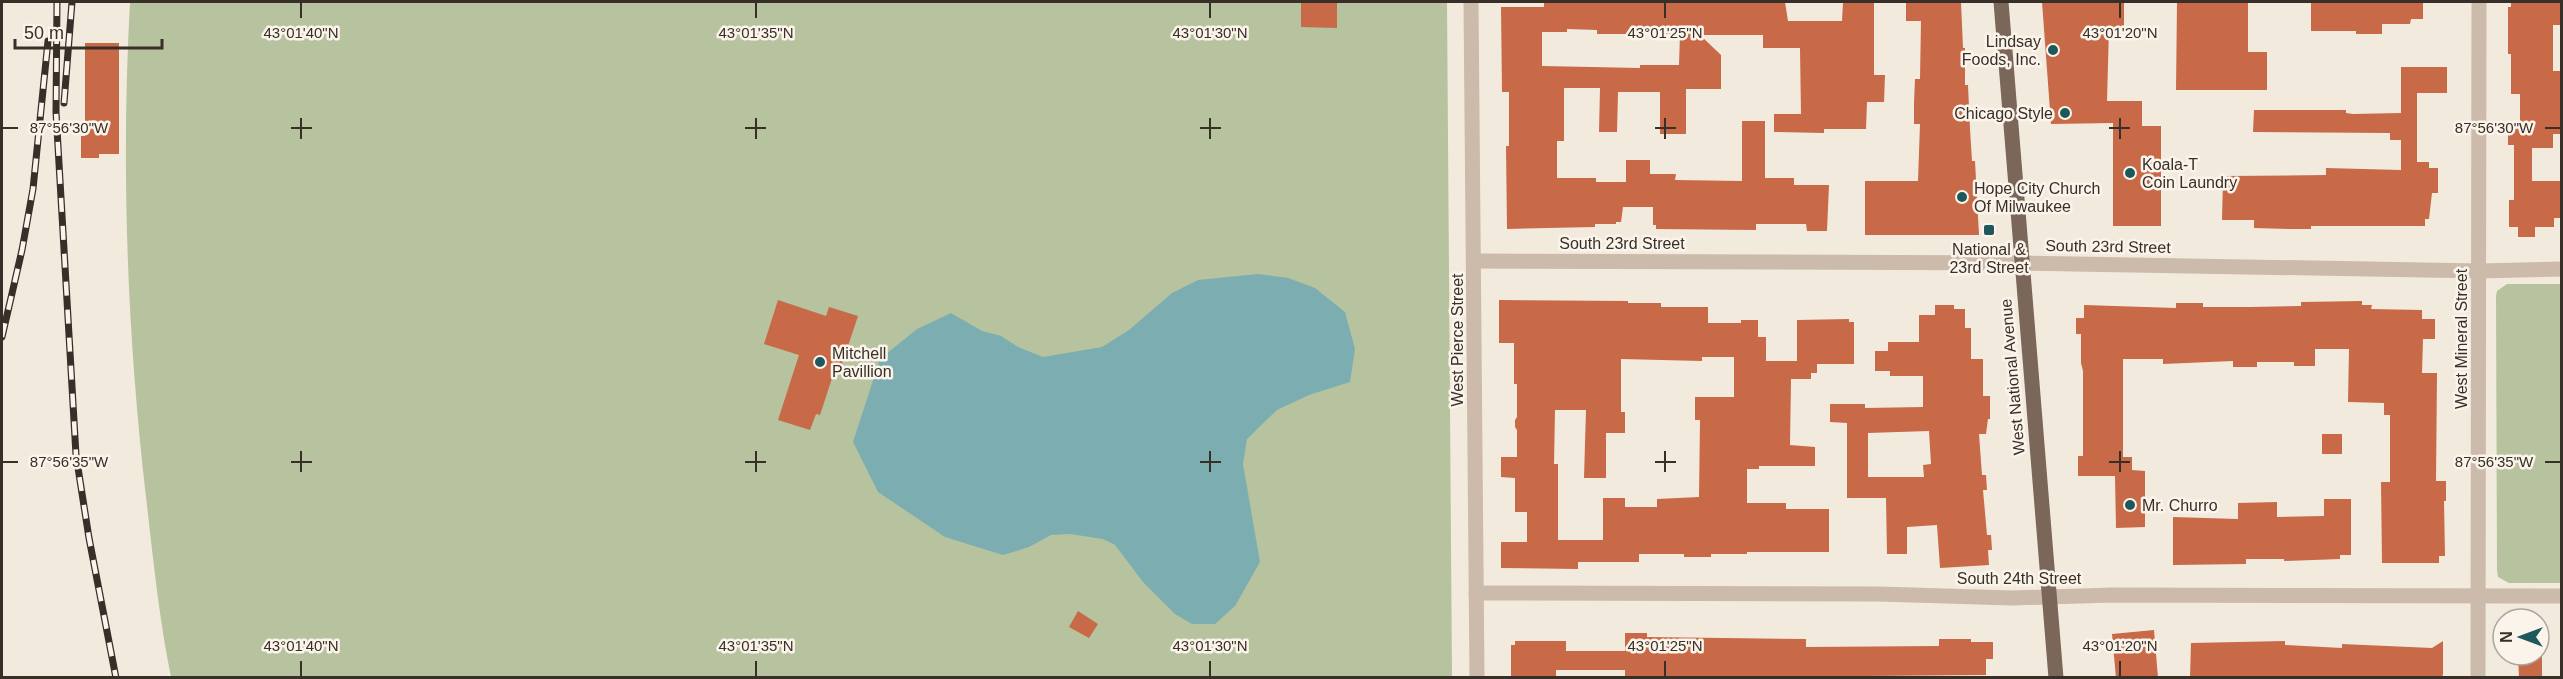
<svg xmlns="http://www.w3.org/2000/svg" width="2563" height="679" viewBox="0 0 2563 679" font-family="Arial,sans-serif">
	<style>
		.green { fill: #b6c39e }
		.water { fill: #7caeb1 }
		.building { fill: #c86947; fill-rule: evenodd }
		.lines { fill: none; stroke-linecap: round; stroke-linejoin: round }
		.street { stroke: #ccbaaa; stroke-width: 15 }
		.primary { stroke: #7b665a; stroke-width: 15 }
		.rail-casing { stroke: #392f29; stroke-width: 7 }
		.rail { stroke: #fbf4eb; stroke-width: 4.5; stroke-dasharray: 14; stroke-linecap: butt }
		.ticks { fill: none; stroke: #392f29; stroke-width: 2 }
		.poi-dot { fill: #1e575c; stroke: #fbf4eb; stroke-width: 2 }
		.labels { text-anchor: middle; stroke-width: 5; stroke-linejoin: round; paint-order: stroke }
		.poi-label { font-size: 16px; fill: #392f29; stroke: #fbf4eb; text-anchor: start }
		.street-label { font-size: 16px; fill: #392f29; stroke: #fbf4eb }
		.ticks-label { font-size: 15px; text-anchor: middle; fill: #392f29; stroke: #fbf4eb; stroke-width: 5; stroke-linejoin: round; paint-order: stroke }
	</style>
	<rect width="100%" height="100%" fill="#f3eade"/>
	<g class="green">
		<path d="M 130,2 L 1447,2 L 1452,677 L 171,677 C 159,618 153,557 146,497 C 127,332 121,167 130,2 Z"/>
		<path d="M 2507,284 L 2561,284 L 2561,583 L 2509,583 L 2498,577 L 2497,570 L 2496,296 L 2497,291 Z"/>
	</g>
	<path class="water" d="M 1258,274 L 1288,278 L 1315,288 L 1345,312 L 1355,349 L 1350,382 L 1309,395 L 1277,410 L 1247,439 L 1243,464 L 1260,562 L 1235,606 L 1215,624 L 1192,624 L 1175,614 L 1143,582 L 1115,545 L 1103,539 L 1070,534 L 1051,535 L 1029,547 L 1003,555 L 945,537 L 878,492 L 853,442 L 880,359 L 917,329 L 951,313 L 982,331 L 1001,336 L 1018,347 L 1043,357 L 1102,347 L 1129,330 L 1172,293 L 1198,280 Z"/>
	<g class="building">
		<path d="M 1301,2 L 1337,2 L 1337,28 L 1301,27 Z"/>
		<path d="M 1544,2 L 1785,2 L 1788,21 L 1842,21 L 1843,2 L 1874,2 L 1874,75 L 1885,75 L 1884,102 L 1867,102 L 1866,129 L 1824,129 L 1824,133 L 1774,132 L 1774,114 L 1801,114 L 1800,48 L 1763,48 L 1763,35 L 1700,35 L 1721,55 L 1721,89 L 1686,89 L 1686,134 L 1660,134 L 1660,92 L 1618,92 L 1617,132 L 1599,132 L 1600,88 L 1564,88 L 1564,141 L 1557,141 L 1557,178 L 1596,178 L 1596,182 L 1626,182 L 1626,160 L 1650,160 L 1650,174 L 1676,174 L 1675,180 L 1742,181 L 1742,121 L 1765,121 L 1765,178 L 1794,178 L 1794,185 L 1829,185 L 1827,231 L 1807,231 L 1806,224 L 1756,224 L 1756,230 L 1656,229 L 1656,225 L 1653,225 L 1653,207 L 1623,207 L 1621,222 L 1616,222 L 1616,224 L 1595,224 L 1595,227 L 1507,229 L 1506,146 L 1509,146 L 1509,92 L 1502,92 L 1501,7 L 1544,7 ZM 1567,29 L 1597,30 L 1597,34 L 1680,34 L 1679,65 L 1640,65 L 1640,68 L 1542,66 L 1542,32 L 1567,32 Z"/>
		<path d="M 1906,2 L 1961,2 L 1963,48 L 1965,48 L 1965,85 L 1968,85 L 1970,129 L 1972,161 L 1975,161 L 1979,235 L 1865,235 L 1865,181 L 1918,181 L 1920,124 L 1914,124 L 1914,103 L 1915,79 L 1920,79 L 1921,21 L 1906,21 Z"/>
		<path d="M 2042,2 L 2124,2 L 2124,28 L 2109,28 L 2107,101 L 2142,101 L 2142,126 L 2161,126 L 2161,226 L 2113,226 L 2113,123 L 2051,124 Z"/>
		<path d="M 2177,2 L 2248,2 L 2248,52 L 2267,52 L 2267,90 L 2176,90 Z"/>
		<path d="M 2311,2 L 2423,2 L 2423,19 L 2411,19 L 2410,24 L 2382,24 L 2382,34 L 2356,34 L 2356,31 L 2311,31 Z"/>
		<path d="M 2511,2 L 2562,2 L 2562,25 L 2553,25 L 2553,71 L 2562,71 L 2562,134 L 2553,134 L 2553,148 L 2532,148 L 2532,181 L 2562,181 L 2562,218 L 2554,218 L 2554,227 L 2535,227 L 2535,237 L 2518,237 L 2518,227 L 2509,227 L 2509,200 L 2514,200 L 2514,145 L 2508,145 L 2508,127 L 2520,127 L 2520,94 L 2511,94 L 2511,54 L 2508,54 L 2508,7 L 2511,7 Z"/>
		<path d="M 85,43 L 119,43 L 119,154 L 99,154 L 99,158 L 81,158 L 81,136 L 85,136 Z"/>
		<path d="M 2401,67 L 2447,67 L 2447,93 L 2417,93 L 2417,162 L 2429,162 L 2429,168 L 2438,168 L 2438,193 L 2432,193 L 2429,219 L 2425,219 L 2425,226 L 2311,226 L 2311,229 L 2288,229 L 2254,228 L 2254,220 L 2222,220 L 2223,179 L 2227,179 L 2227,176 L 2326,175 L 2326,168 L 2401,170 L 2401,140 L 2390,140 L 2390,133 L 2253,132 L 2254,110 L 2346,110 L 2346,113 L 2353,114 L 2401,113 Z"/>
		<path d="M 778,300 L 826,316 L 829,307 L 858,316 L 840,370 L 835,369 L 820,415 L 816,414 L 810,430 L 778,420 L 799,355 L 764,344 Z"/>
		<path d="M 1499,300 L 1628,301 L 1628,303 L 1661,303 L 1661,307 L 1708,307 L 1708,323 L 1741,323 L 1741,320 L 1758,320 L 1758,337 L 1766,337 L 1766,361 L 1797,361 L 1797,320 L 1849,319 L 1849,322 L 1854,322 L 1854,364 L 1817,364 L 1817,373 L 1811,373 L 1811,379 L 1791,379 L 1790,445 L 1815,447 L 1815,466 L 1759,466 L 1759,469 L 1747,469 L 1747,503 L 1786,503 L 1786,509 L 1829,509 L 1829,552 L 1747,552 L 1747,554 L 1711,554 L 1711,557 L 1684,557 L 1684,554 L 1639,554 L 1639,562 L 1578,562 L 1578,569 L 1501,568 L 1501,542 L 1527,542 L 1527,512 L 1515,512 L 1515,478 L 1501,477 L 1501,457 L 1517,457 L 1517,430 L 1515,427 L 1515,420 L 1517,417 L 1517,384 L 1514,384 L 1514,343 L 1499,343 ZM 1702,357 L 1734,357 L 1734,397 L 1695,397 L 1695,420 L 1700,420 L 1699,497 L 1657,499 L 1657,507 L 1625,507 L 1625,498 L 1603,498 L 1603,540 L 1558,540 L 1558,464 L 1554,464 L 1555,410 L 1586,410 L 1584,478 L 1606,478 L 1606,433 L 1625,433 L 1625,412 L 1621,412 L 1621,359 L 1702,361 Z"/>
		<path d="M 2362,301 L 2362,305 L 2372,305 L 2371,309 L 2422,310 L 2422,319 L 2435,319 L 2435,339 L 2423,339 L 2422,373 L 2437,373 L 2436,481 L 2446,481 L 2446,501 L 2444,501 L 2445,556 L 2439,556 L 2439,563 L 2382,563 L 2381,482 L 2390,482 L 2390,415 L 2384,415 L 2384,403 L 2348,402 L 2349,349 L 2315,349 L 2315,366 L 2294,366 L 2294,362 L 2257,362 L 2257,367 L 2233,367 L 2233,361 L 2163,364 L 2163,359 L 2123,359 L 2123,457 L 2132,457 L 2132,470 L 2145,471 L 2145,527 L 2116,528 L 2115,476 L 2078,476 L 2078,456 L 2083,456 L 2083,371 L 2081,363 L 2081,334 L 2076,334 L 2076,318 L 2084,318 L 2084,305 L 2176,308 L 2176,303 L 2203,303 L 2203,307 L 2250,307 L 2301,306 L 2301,302 Z"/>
		<path d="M 1935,305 L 1954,305 L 1954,309 L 1965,309 L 1965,328 L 1971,328 L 1971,359 L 1983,359 L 1983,396 L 1990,396 L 1990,419 L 1988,419 L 1986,434 L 1979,434 L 1982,475 L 1986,475 L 1987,490 L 1983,490 L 1987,535 L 1991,535 L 1992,550 L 1988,550 L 1989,565 L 1940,568 L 1937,525 L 1907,527 L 1907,554 L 1887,554 L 1886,498 L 1847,498 L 1847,423 L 1830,422 L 1830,404 L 1865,404 L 1865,408 L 1923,407 L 1923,376 L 1890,376 L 1890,371 L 1875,371 L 1875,351 L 1888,351 L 1888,342 L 1919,342 L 1919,315 L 1935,315 ZM 1929,431 L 1931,464 L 1923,465 L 1924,477 L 1868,477 L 1868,433 Z"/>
		<rect x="2322" y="434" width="20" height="20"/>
		<path d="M 2324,499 L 2351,499 L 2351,555 L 2340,555 L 2340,559 L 2284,561 L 2284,559 L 2246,559 L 2246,564 L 2173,565 L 2173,517 L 2238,519 L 2238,503 L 2277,502 L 2277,517 L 2324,516 Z"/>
		<path d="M 1078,611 L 1098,624 L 1089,638 L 1069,627 Z"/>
		<path d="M 2154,630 L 2158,678 L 2116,678 L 2112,634 Z"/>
		<path d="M 1625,633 L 1647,633 L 1647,637 L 1806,639 L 1806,647 L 1939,646 L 1939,639 L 1971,639 L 1971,642 L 1993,642 L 1993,659 L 1986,659 L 1986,675 L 1625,678 L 1625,670 L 1556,670 L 1556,678 L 1511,678 L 1511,645 L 1515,645 L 1515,641 L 1566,641 L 1566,651 L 1625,651 Z"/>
		<path d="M 2285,641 L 2285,645 L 2342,648 L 2342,644 L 2432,648 L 2443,641 L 2443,675 L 2441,678 L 2190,678 L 2191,643 Z"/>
		<path d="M 2518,655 L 2542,655 L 2542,678 L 2519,678 Z"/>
	</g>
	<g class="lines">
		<g class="street">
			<path d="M 1471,2 L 1477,678"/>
			<path d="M 1474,261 L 2021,263 L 2480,271 L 2562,269"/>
			<path d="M 1476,593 L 1878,594 L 2012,598 L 2113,595 L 2562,596"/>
			<path d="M 2478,678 L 2479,2"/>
		</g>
		<path class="primary" d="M 2001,2 L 2056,678"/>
		<g class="rail-casing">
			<g id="rail">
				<path d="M 57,2 L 56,112 L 76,455 L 89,538 L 116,678"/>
				<path d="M 64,103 L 72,2"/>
				<path d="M 2,337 L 22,250 L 33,189 L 48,41"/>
			</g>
		</g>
		<use href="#rail" class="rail"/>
	</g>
	<path class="ticks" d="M 301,3 L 301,18M 756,3 L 756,18M 1210,3 L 1210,18M 1665,3 L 1665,18M 2120,3 L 2120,18M 301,118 L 301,139M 756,118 L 756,139M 1210,118 L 1210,139M 1665,118 L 1665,139M 2120,118 L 2120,139M 3,128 L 18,128M 291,128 L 312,128M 745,128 L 766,128M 1200,128 L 1221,128M 1655,128 L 1676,128M 2109,128 L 2130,128M 2545,128 L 2560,128M 301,451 L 301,472M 756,451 L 756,472M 1210,451 L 1210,472M 1665,451 L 1665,472M 2120,451 L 2120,472M 3,462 L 18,462M 291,462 L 312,462M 745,462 L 766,462M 1200,462 L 1221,462M 1655,462 L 1676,462M 2109,462 L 2130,462M 2545,462 L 2560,462M 301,661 L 301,676M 756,661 L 756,676M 1210,661 L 1210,676M 1665,661 L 1665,676M 2120,661 L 2120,676"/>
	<g class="poi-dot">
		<circle cx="2053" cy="50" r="6"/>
		<circle cx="2065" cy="113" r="6"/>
		<circle cx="2130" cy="173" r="6"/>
		<circle cx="1962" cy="197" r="6"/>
		<rect x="1983" y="224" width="12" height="12" rx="3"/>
		<circle cx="820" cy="362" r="6"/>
		<circle cx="2130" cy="505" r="6"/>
	</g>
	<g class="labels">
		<g class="poi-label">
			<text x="2041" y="47" text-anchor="end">Lindsay<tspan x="2041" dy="18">Foods, Inc.</tspan></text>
			<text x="2053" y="119" text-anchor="end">Chicago Style</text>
			<text x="2142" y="170">Koala-T<tspan x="2142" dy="18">Coin Laundry</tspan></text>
			<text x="1974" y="194">Hope City Church<tspan x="1974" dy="18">Of Milwaukee</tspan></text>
			<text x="1989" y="255" text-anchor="middle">National &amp;<tspan x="1989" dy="18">23rd Street</tspan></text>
			<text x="832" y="359">Mitchell<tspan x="832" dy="18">Pavillion</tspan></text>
			<text x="2142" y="511">Mr. Churro</text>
		</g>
		<g class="street-label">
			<text x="1622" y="249">South 23rd Street</text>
			<text transform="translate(2108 246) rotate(1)" y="6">South 23rd Street</text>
			<text transform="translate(2461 339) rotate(-90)" y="6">West Mineral Street</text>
			<text transform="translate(1457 340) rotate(-90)" y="6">West Pierce Street</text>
			<text transform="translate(2012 377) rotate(-95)" y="6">West National Avenue</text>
			<text x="2019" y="584">South 24th Street</text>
		</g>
	</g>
	<g class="ticks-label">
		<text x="301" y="38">43°01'40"N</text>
		<text x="756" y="38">43°01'35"N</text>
		<text x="1210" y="38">43°01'30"N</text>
		<text x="1665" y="38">43°01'25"N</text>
		<text x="2120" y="38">43°01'20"N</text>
		<text x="2494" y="133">87°56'30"W</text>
		<text x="69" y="133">87°56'30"W</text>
		<text x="2494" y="467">87°56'35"W</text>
		<text x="69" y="467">87°56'35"W</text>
		<text x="301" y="651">43°01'40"N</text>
		<text x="756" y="651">43°01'35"N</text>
		<text x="1210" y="651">43°01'30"N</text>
		<text x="1665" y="651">43°01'25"N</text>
		<text x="2120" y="651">43°01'20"N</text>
	</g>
	<rect width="2563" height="679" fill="none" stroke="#392f29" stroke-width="6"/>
	<g transform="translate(2521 637) rotate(270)"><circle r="28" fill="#fbf4eb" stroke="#ada59d" stroke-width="1.5"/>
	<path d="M0-4.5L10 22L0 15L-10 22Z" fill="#1e575c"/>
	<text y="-9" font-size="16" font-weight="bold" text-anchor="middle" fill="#392f29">N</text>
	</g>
	<path d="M15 39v9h147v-9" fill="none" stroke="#392f29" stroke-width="3"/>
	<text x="24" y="39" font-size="18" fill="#392f29" stroke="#fbf4eb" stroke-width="4.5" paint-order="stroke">50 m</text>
</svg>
